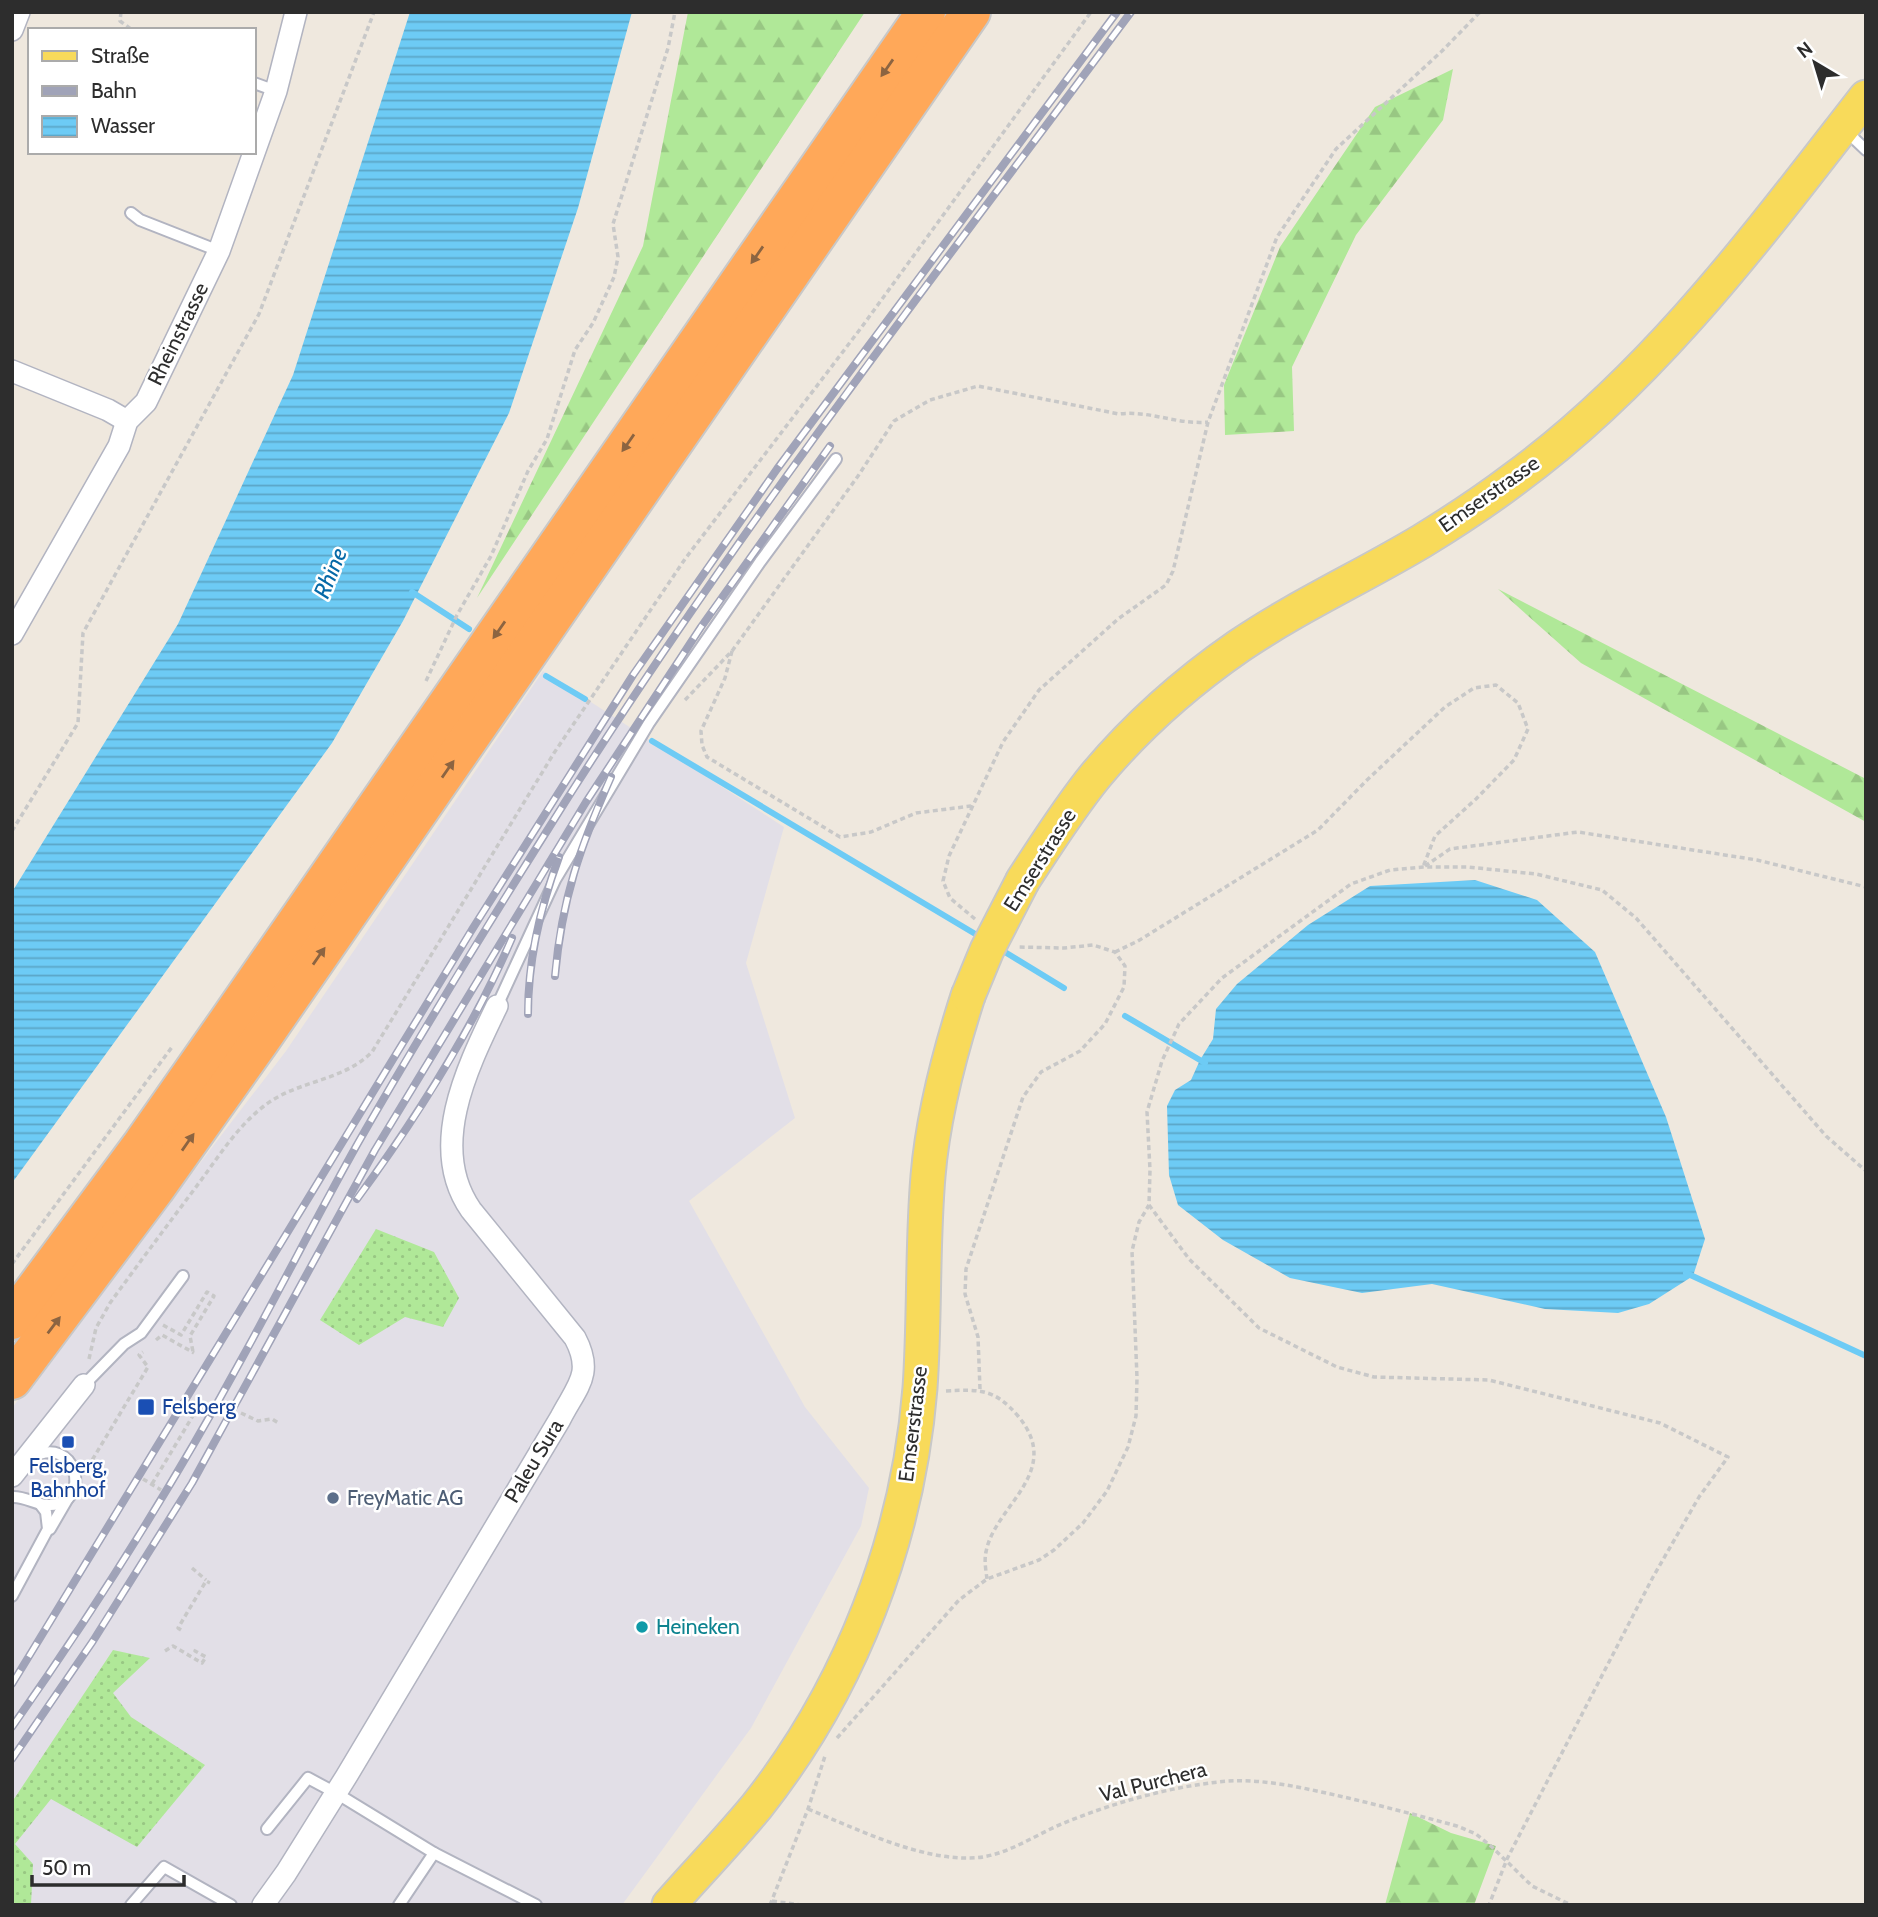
<svg xmlns="http://www.w3.org/2000/svg" width="1878" height="1917" viewBox="0 0 1878 1917" font-family="Cabin,sans-serif">
	<style>
		.industrial { fill: #e2dfe7 }
		.grass { fill: url(#grass-dots) }
		.forest { fill: url(#forest-firs) }
		.water { fill: url(#water-rules) }
		.lines { fill: none; stroke-linecap: round; stroke-linejoin: round }
		.stream { stroke: #6dcbf5; stroke-width: 6 }
		.lane-casing { stroke: #b2b4c1; stroke-width: 14 }
		.street-casing { stroke: #b2b4c1; stroke-width: 24 }
		.primary-casing { stroke: #c8c8c8; stroke-width: 37 }
		.highway-casing { stroke: #c8c8c8; stroke-width: 42 }
		.path { stroke: #c8c8c8; stroke-width: 3.5; stroke-dasharray: 5 3.5; stroke-linecap: butt }
		.lane { stroke: #fff; stroke-width: 10 }
		.street { stroke: #fff; stroke-width: 21 }
		.primary { stroke: #f8da5a; stroke-width: 33 }
		.highway { stroke: #ffa859; stroke-width: 38 }
		.rail-casing { stroke: #a0a3b8; stroke-width: 8 }
		.rail { stroke: #fff; stroke-width: 5; stroke-dasharray: 16; stroke-linecap: butt }
		.primary-bridge-casing { stroke: #c8c8c8; stroke-width: 37; stroke-linecap: butt }
		.primary-bridge { stroke: #f8da5a; stroke-width: 33 }
		.oneway { fill: #8c6441 }
		.transit-dot { fill: #1a4fb4; stroke: #fff; stroke-width: 2.5 }
		.service-dot { fill: #5c6f8a; stroke: #fff; stroke-width: 2.5 }
		.culture-dot { fill: #0f9aa8; stroke: #fff; stroke-width: 2.5 }
		.labels { text-anchor: middle; stroke-width: 5; stroke-linejoin: round; paint-order: stroke }
		.street-label { font-size: 21px; fill: #2d2d2d; stroke: #fff }
		.transit-label { font-size: 21px; fill: #164399; stroke: #fff; text-anchor: start }
		.service-label { font-size: 21px; fill: #4e5e75; stroke: #fff; text-anchor: start }
		.culture-label { font-size: 21px; fill: #0d838f; stroke: #fff; text-anchor: start }
		.water-label { font-size: 23px; font-style: italic; fill: #0669a7; stroke: #fff }
	</style>
	<defs>
		<pattern id="grass-dots" width="8" height="8" patternUnits="userSpaceOnUse" patternTransform="scale(1.75)"><rect width="8" height="8" fill="#b0e898"/><path d="M2 2h.1M6 6h.1" fill="none" stroke="#98c783" stroke-width="1.8" stroke-linecap="round"/></pattern>
		<pattern id="forest-firs" width="22" height="20" patternUnits="userSpaceOnUse" patternTransform="scale(1.75)"><rect width="22" height="20" fill="#b0e898"/><path d="M5 1l3.5 6h-7zM16 11l3.5 6h-7z" fill="#98c783"/></pattern>
		<pattern id="water-rules" width="6" height="5" patternUnits="userSpaceOnUse" patternTransform="scale(1.75)"><rect width="6" height="5" fill="#6dcbf5"/><path d="M0 2.5h6" fill="none" stroke="#5aa5c7"/></pattern>
	</defs>
	<rect width="100%" height="100%" fill="#efe8de"/>
	<path class="industrial" d="M 543,671 L 784,827 L 746,963 L 795,1118 L 689,1201 L 805,1407 L 869,1488 L 861,1526 L 751,1728 L 622,1905 L 12,1905 L 12,1408 L 286,1051 Z"/>
	<g class="grass">
		<path d="M 376,1229 L 434,1252 L 459,1298 L 443,1327 L 405,1317 L 359,1345 L 320,1320 Z"/>
		<path d="M 113,1650 L 150,1658 L 113,1693 L 131,1717 L 205,1765 L 137,1847 L 51,1799 L 15,1844 L 33,1864 L 31,1905 L 12,1905 L 12,1802 Z"/>
	</g>
	<g class="forest">
		<path d="M 688,12 L 865,12 L 477,598 L 643,246 Z"/>
		<path d="M 1453,69 L 1443,120 L 1356,235 L 1292,367 L 1294,431 L 1225,435 L 1224,385 L 1280,247 L 1375,107 Z"/>
		<path d="M 1498,589 L 1866,779 L 1866,822 L 1581,663 Z"/>
		<path d="M 1410,1813 L 1451,1833 L 1496,1846 L 1474,1905 L 1385,1905 Z"/>
	</g>
	<g class="water">
		<path d="M 410,12 L 632,12 L 578,208 L 509,413 L 403,621 L 332,743 L 12,1183 L 12,892 L 178,624 L 293,375 Z"/>
		<path d="M 1475,880 L 1537,900 L 1595,952 L 1666,1117 L 1705,1239 L 1693,1276 L 1649,1304 L 1618,1313 L 1545,1309 L 1432,1284 L 1362,1293 L 1290,1278 L 1223,1240 L 1178,1205 L 1169,1175 L 1167,1106 L 1175,1090 L 1191,1080 L 1200,1060 L 1213,1039 L 1216,1009 L 1237,984 L 1308,925 L 1370,886 Z"/>
	</g>
	<g class="lines">
		<g class="stream">
			<path d="M 412,592 L 469,629"/>
			<path d="M 546,676 L 585,699"/>
			<path d="M 652,741 L 982,938"/>
			<path d="M 1000,949 L 1064,988"/>
			<path d="M 1125,1016 L 1205,1063"/>
			<path d="M 1686,1273 L 1866,1356"/>
		</g>
		<g class="lane-casing">
			<g id="lane">
				<path d="M 254,83 L 276,91"/>
				<path d="M 1845,130 L 1866,150"/>
				<path d="M 131,213 L 140,220 L 219,251"/>
				<path d="M 497,1006 L 555,880 L 649,723 L 760,562 L 836,459"/>
				<path d="M 84,1385 L 124,1344 L 141,1333 L 183,1276"/>
				<path d="M 12,1497 C 26,1496 37,1506 50,1505 C 94,1503 76,1432 31,1458"/>
				<path d="M 50,1529 L 68,1498"/>
				<path d="M 12,1596 L 48,1529 L 46,1512 L 40,1504"/>
				<path d="M 267,1829 L 308,1778 L 336,1793 L 434,1853 L 399,1905"/>
				<path d="M 434,1853 L 536,1905"/>
				<path d="M 131,1905 L 164,1867 L 231,1905"/>
			</g>
		</g>
		<g class="street-casing">
			<g id="street">
				<path d="M 12,30 L 19,12"/>
				<path d="M 12,371 L 108,410 L 127,421"/>
				<path d="M 12,634 L 119,446 L 127,421 L 146,402 L 219,251 L 276,91 L 296,12"/>
				<path d="M 12,1476 L 84,1385"/>
				<path d="M 263,1905 L 286,1873 L 346,1777 L 560,1419 C 577,1386 594,1374 575,1338 L 471,1210 C 427,1147 468,1066 497,1006"/>
			</g>
		</g>
		<g class="primary-casing">
			<g id="primary">
				<path d="M 1023,880 C 1046,845 1069,808 1096,775 C 1137,726 1187,682 1239,646 C 1298,606 1362,577 1422,541 C 1453,522 1485,501 1514,479 C 1655,376 1760,233 1866,97"/>
				<path d="M 669,1905 C 698,1872 729,1840 757,1806 C 851,1687 908,1539 920,1388 C 925,1317 922,1247 928,1176 C 933,1115 949,1055 968,996"/>
			</g>
		</g>
		<g class="highway-casing">
			<g id="highway">
				<path d="M 12,1320 L 143,1143 L 229,1020 L 926,12"/>
				<path d="M 12,1380 L 155,1189 L 260,1041 L 971,12"/>
			</g>
		</g>
		<g class="path">
			<path d="M 121,12 L 120,21 L 132,30"/>
			<path d="M 732,651 L 725,678 L 701,731 L 702,745 L 707,757 L 840,837 L 871,832 L 916,813 L 971,806"/>
			<path d="M 426,681 L 457,615 L 491,556 L 528,471 L 547,439 L 575,350 L 593,323 L 614,277 L 618,257 L 613,224 L 668,48 L 675,12"/>
			<path d="M 685,700 L 732,651 L 858,476 L 894,421 L 930,400 L 978,386 L 1119,414 C 1149,410 1177,425 1208,422"/>
			<path d="M 12,831 L 78,723 L 83,633 L 259,314 L 374,12"/>
			<path d="M 1425,866 L 1450,849 L 1578,832 L 1757,860 L 1866,887"/>
			<path d="M 975,919 L 950,898 L 943,881 L 949,856 L 1003,742 L 1039,690 L 1118,619 L 1166,585 L 1173,571 L 1208,422 L 1277,237 L 1336,149 L 1442,51 L 1480,12"/>
			<path d="M 1115,952 L 1138,941 L 1318,830 L 1367,780 L 1445,707 L 1474,688 L 1496,685 L 1518,703 L 1528,729 L 1514,760 L 1476,799 L 1435,836 L 1423,867"/>
			<path d="M 1149,1205 L 1189,1259 L 1259,1328 L 1337,1367 L 1374,1377 L 1489,1380 L 1660,1423 L 1728,1457 L 1699,1497 L 1653,1577 L 1507,1859 L 1489,1905"/>
			<path d="M 12,1264 L 172,1047"/>
			<path d="M 163,1325 L 181,1335 L 207,1292 L 214,1296 L 190,1336 L 193,1352"/>
			<path d="M 156,1340 L 162,1335 L 194,1353"/>
			<path d="M 89,1359 L 96,1328 L 110,1303 C 139,1263 169,1223 199,1183 C 219,1156 237,1127 264,1106 C 297,1080 342,1082 372,1052 L 554,753 L 685,559 L 861,328 L 1091,12"/>
			<path d="M 980,1389 L 978,1337 L 965,1294 L 966,1269 L 1023,1097 L 1041,1072 L 1080,1051 L 1105,1024 L 1124,987 L 1125,966 L 1115,952 L 1093,945 L 1064,948 L 1019,947"/>
			<path d="M 946,1391 C 980,1389 995,1389 1018,1416 C 1065,1472 994,1506 986,1552 C 984,1561 986,1571 987,1579"/>
			<path d="M 241,1413 L 258,1421 L 272,1419 L 280,1424"/>
			<path d="M 88,1467 L 148,1367 L 139,1355 L 143,1352"/>
			<path d="M 143,1479 L 161,1490"/>
			<path d="M 152,1484 L 194,1414"/>
			<path d="M 192,1568 L 206,1580"/>
			<path d="M 181,1630 L 178,1628 L 206,1581 L 210,1583"/>
			<path d="M 165,1651 L 173,1646 L 202,1663 L 206,1657 L 195,1651 L 196,1649"/>
			<path d="M 837,1738 L 959,1600 L 987,1579 L 1039,1560 L 1054,1550 L 1083,1523 L 1107,1491 L 1128,1447 L 1136,1416 L 1137,1378 L 1132,1251 L 1139,1222 L 1149,1205 L 1150,1170 L 1147,1112 L 1162,1061 L 1179,1024 L 1222,978 L 1351,884 L 1390,870 L 1423,867 L 1468,867 L 1536,874 L 1602,890 L 1636,918 L 1826,1136 L 1866,1171"/>
			<path d="M 808,1809 C 857,1829 917,1859 970,1858 C 1004,1858 1034,1835 1064,1823 C 1113,1803 1165,1788 1218,1782 C 1260,1777 1303,1788 1344,1797 C 1382,1806 1420,1816 1457,1826 L 1476,1834 L 1492,1847 L 1532,1886 L 1571,1905"/>
			<path d="M 772,1901 L 802,1905"/>
			<path d="M 770,1905 L 808,1809 L 825,1756"/>
		</g>
		<use href="#lane" class="lane"/>
		<use href="#street" class="street"/>
		<use href="#primary" class="primary"/>
		<use href="#highway" class="highway"/>
		<g class="rail-casing">
			<g id="rail">
				<path d="M 555,976 C 562,898 580,847 611,777"/>
				<path d="M 528,1014 C 528,960 540,908 559,857"/>
				<path d="M 357,1199 C 417,1117 472,1031 512,938"/>
				<path d="M 12,1684 L 473,928 L 633,675 L 777,469 L 1117,12"/>
				<path d="M 12,1727 C 95,1609 172,1487 241,1360 C 281,1288 318,1214 358,1143 C 418,1038 481,936 545,834 C 723,548 930,282 1131,12"/>
				<path d="M 12,1759 L 93,1641 L 192,1483 L 375,1150 L 586,802 L 701,627 L 830,446"/>
			</g>
		</g>
		<use href="#rail" class="rail"/>
		<g class="primary-bridge-casing">
			<path id="primary-bridge" d="M 968,996 L 987,950 L 1023,880"/>
		</g>
		<use href="#primary-bridge" class="primary-bridge"/>
	</g>
	<defs><path id="oneway-solid" d="M-6-.8H1V-3.2L6.5 0L1 3.2V.8H-6Z" transform="scale(1.75)"/></defs>
	<g class="oneway">
		<use href="#oneway-solid" transform="translate(887 68) rotate(125)"/>
		<use href="#oneway-solid" transform="translate(757 255) rotate(125)"/>
		<use href="#oneway-solid" transform="translate(628 443) rotate(125)"/>
		<use href="#oneway-solid" transform="translate(499 630) rotate(125)"/>
		<use href="#oneway-solid" transform="translate(448 769) rotate(-55)"/>
		<use href="#oneway-solid" transform="translate(319 956) rotate(-55)"/>
		<use href="#oneway-solid" transform="translate(188 1142) rotate(-55)"/>
		<use href="#oneway-solid" transform="translate(54 1325) rotate(-53)"/>
	</g>
	<g class="transit-dot">
		<rect x="137" y="1398" width="18" height="18" rx="3.5"/>
		<rect x="61" y="1435" width="14" height="14" rx="3.5"/>
	</g>
	<circle class="service-dot" cx="333" cy="1498" r="7"/>
	<circle class="culture-dot" cx="642" cy="1627" r="7"/>
	<g class="labels">
		<g class="street-label">
			<text transform="translate(178 334) rotate(-64)" y="7">Rheinstrasse</text>
			<text transform="translate(1489 494) rotate(-35)" y="7">Emserstrasse</text>
			<text transform="translate(1040 860) rotate(-58)" y="7">Emserstrasse</text>
			<text transform="translate(913 1424) rotate(-83)" y="7">Emserstrasse</text>
			<text transform="translate(534 1461) rotate(-59)" y="7">Paleu Sura</text>
			<text transform="translate(1153 1782) rotate(-14)" y="7">Val Purchera</text>
		</g>
		<g class="transit-label">
			<text x="162" y="1414">Felsberg</text>
			<text x="68" y="1473" text-anchor="middle">Felsberg,<tspan x="68" dy="24">Bahnhof</tspan></text>
		</g>
		<g class="service-label">
			<text x="347" y="1505">FreyMatic AG</text>
		</g>
		<g class="culture-label">
			<text x="656" y="1634">Heineken</text>
		</g>
		<g class="water-label">
			<text transform="translate(330 573) rotate(-68)" y="8">Rhine</text>
		</g>
	</g>
	<rect width="1878" height="1917" fill="none" stroke="#2d2d2d" stroke-width="28"/>
	<rect x="28" y="28" width="228" height="126" fill="#ffffff" stroke="#ababab" stroke-width="2"/>
	<rect x="42" y="51" width="35" height="10" fill="#f8da5a" stroke="#ababab" stroke-width="2"/>
	<text x="91" y="63" font-size="21" fill="#2d2d2d">Straße</text>
	<rect x="42" y="86" width="35" height="10" fill="#a0a3b8" stroke="#ababab" stroke-width="2"/>
	<text x="91" y="98" font-size="21" fill="#2d2d2d">Bahn</text>
	<rect x="42" y="116" width="35" height="21" fill="url(#water-rules)" stroke="#ababab" stroke-width="2"/>
	<text x="91" y="133" font-size="21" fill="#2d2d2d">Wasser</text>
	<g transform="translate(1815 63) rotate(322)" stroke="#ffffff" stroke-width="5" paint-order="stroke">
	<path d="M0-5L12 26L0 18L-12 26Z" fill="#2d2d2d"/>
	<text y="-10" font-size="19" font-weight="bold" text-anchor="middle" fill="#2d2d2d">N</text>
	</g>
	<path d="M32 1875v10h152v-10" fill="none" stroke="#2d2d2d" stroke-width="3.5"/>
	<text x="42" y="1875" font-size="21" fill="#2d2d2d" stroke="#ffffff" stroke-width="5" paint-order="stroke">50 m</text>
</svg>
